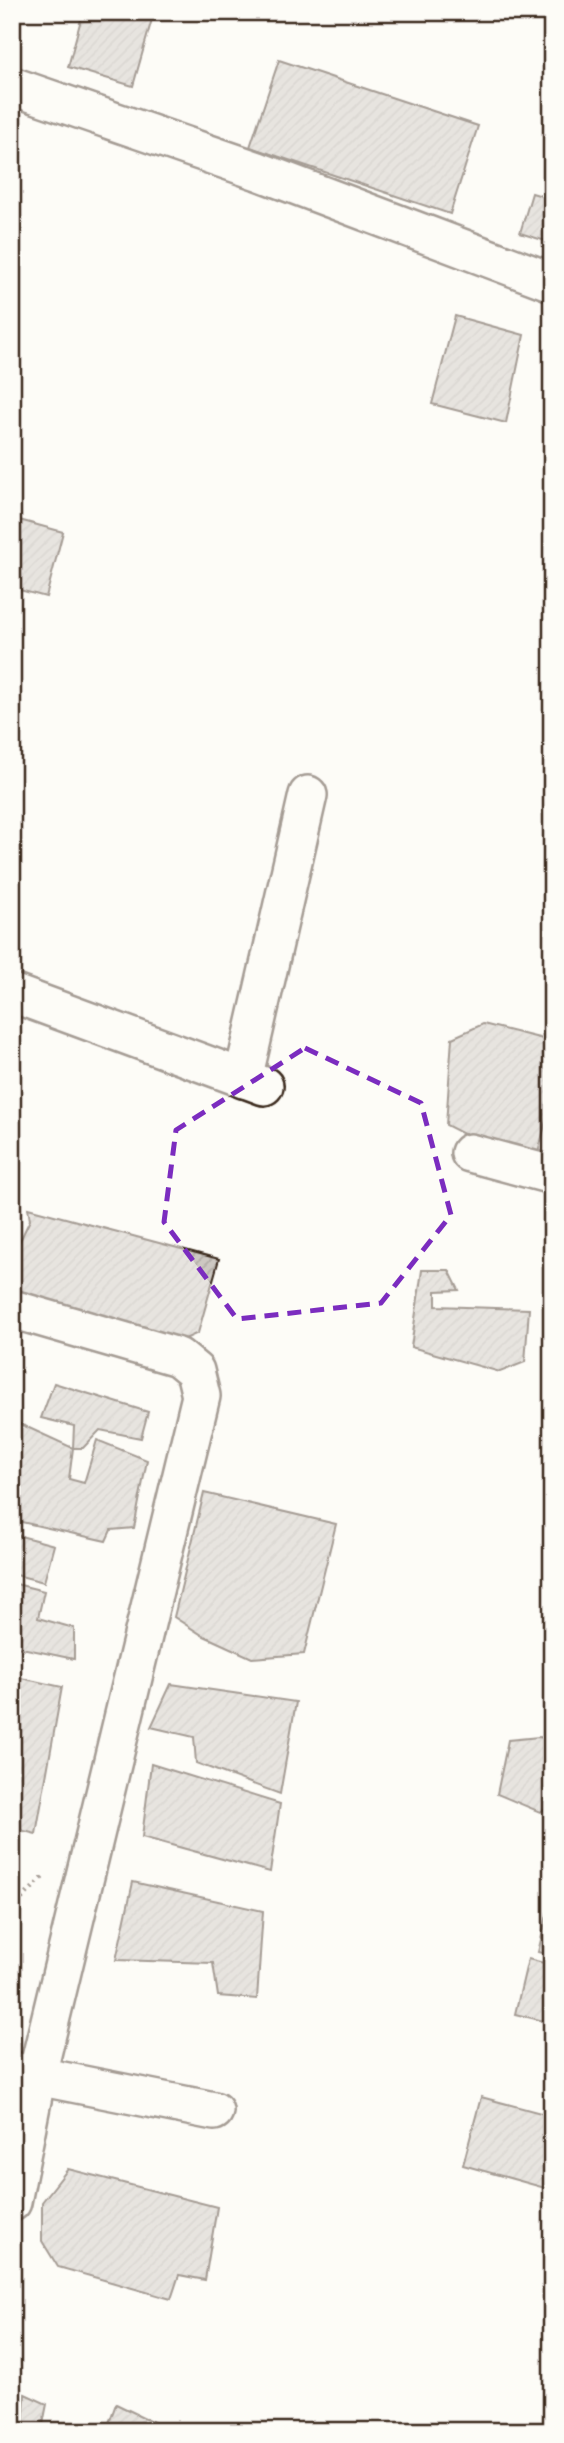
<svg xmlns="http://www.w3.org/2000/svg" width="564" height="2443" viewBox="0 0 564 2443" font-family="Mali,sans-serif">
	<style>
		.building { fill: url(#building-hatch); stroke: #3b2a1e; stroke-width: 2 }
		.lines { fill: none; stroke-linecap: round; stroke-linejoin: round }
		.street-casing { stroke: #3b2a1e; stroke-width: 42 }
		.path { stroke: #3b2a1e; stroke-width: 4.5; stroke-dasharray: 2 5; stroke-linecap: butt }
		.street { stroke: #fdfcf7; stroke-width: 37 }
		.marked { fill: none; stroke: #7b2cbf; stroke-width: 5; stroke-dasharray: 14 9; stroke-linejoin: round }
	</style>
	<defs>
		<pattern id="building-hatch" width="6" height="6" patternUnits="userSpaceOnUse" patternTransform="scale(1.75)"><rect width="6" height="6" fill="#cdc8c2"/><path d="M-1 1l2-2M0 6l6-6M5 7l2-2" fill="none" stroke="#b1aca6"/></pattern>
	</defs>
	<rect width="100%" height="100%" fill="#fdfcf7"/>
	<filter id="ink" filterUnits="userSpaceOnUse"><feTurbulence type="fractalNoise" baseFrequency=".0143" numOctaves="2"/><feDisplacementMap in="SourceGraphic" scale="14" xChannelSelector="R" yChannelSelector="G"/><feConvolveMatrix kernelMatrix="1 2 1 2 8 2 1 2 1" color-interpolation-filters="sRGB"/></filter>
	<g filter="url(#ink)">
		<g class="building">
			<path d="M 83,12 L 154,12 L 133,86 L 68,67 Z"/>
			<path d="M 279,60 L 478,126 L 450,214 L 250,147 Z"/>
			<path d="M 12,121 L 21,122 L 13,189 L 12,189 Z"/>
			<path d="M 532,193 L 552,199 L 552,243 L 520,233 Z"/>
			<path d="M 455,316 L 524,335 L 506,423 L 432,404 Z"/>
			<path d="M 12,518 L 63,532 L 46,597 L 12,588 Z"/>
			<path d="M 483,1024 L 543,1039 L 552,1049 L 552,1096 L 534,1170 L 446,1125 L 452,1038 Z"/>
			<path d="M 28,1208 L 219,1259 L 198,1333 L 161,1350 L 12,1293 L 12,1257 L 30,1220 Z"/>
			<path d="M 422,1270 L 449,1270 L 459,1290 L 436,1291 L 436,1306 L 529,1309 L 525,1362 L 500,1372 L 411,1347 Z"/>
			<path d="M 54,1383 L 148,1412 L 141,1438 L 100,1430 L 83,1448 L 73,1448 L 74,1426 L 41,1418 Z"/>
			<path d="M 16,1422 L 73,1448 L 69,1479 L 84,1483 L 97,1440 L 147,1460 L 134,1528 L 111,1530 L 106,1541 L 17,1521 L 19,1506 L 12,1504 L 12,1438 Z"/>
			<path d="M 204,1493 L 336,1524 L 304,1654 L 252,1658 L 202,1635 L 174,1617 Z"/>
			<path d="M 13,1534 L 54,1545 L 44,1582 L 12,1574 Z"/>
			<path d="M 12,1583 L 44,1591 L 38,1618 L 74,1628 L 74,1659 L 12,1646 Z"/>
			<path d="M 12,1676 L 62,1687 L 36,1834 L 12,1828 Z"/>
			<path d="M 171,1684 L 296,1702 L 280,1794 L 196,1763 L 194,1737 L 151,1727 Z"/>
			<path d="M 539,1737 L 552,1739 L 552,1805 L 540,1812 L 497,1794 L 508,1740 Z"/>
			<path d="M 151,1764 L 280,1804 L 270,1872 L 142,1837 Z"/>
			<path d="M 133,1882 L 263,1911 L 257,1999 L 218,1996 L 213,1963 L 116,1960 Z"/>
			<path d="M 548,1911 L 552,1912 L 552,1956 L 538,1952 Z"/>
			<path d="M 528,1959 L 552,1965 L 552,2023 L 515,2014 Z"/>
			<path d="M 481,2097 L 552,2116 L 552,2190 L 463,2165 Z"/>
			<path d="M 68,2169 L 217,2207 L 205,2280 L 179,2275 L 171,2299 L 58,2267 L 42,2241 L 42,2202 Z"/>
			<path d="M 25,2394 L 47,2404 L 43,2424 L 63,2431 L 23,2431 Z"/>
			<path d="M 116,2404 L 166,2428 L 165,2431 L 106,2431 Z"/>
		</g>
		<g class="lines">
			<g class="street-casing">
				<g id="street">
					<path d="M 12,86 L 258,171 L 552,282"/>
					<path d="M 12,993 L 264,1086"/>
					<path d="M 243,1079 L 308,795"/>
					<path d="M 470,1153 L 552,1175"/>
					<path d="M 12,1309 L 178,1357 L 195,1371 L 201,1396 L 37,2075 L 12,2202"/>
					<path d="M 12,2071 L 214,2111"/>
				</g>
			</g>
			<path class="path" d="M 12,1909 L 45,1875"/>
			<use href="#street" class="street"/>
		</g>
	</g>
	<path d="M0 0H564V2443H0ZM 305,1048 L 421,1103 L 451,1215 L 381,1303 L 237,1319 L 164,1222 L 176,1130 Z" fill="#fdfcf7" fill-opacity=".55" fill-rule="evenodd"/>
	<path class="marked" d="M 305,1048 L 421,1103 L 451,1215 L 381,1303 L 237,1319 L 164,1222 L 176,1130 Z"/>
	<rect width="564" height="2443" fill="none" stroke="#fdfcf7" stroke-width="42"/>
	<rect x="21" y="21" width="522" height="2401" fill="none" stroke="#3b2a1e" stroke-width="2.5" filter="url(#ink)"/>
</svg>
